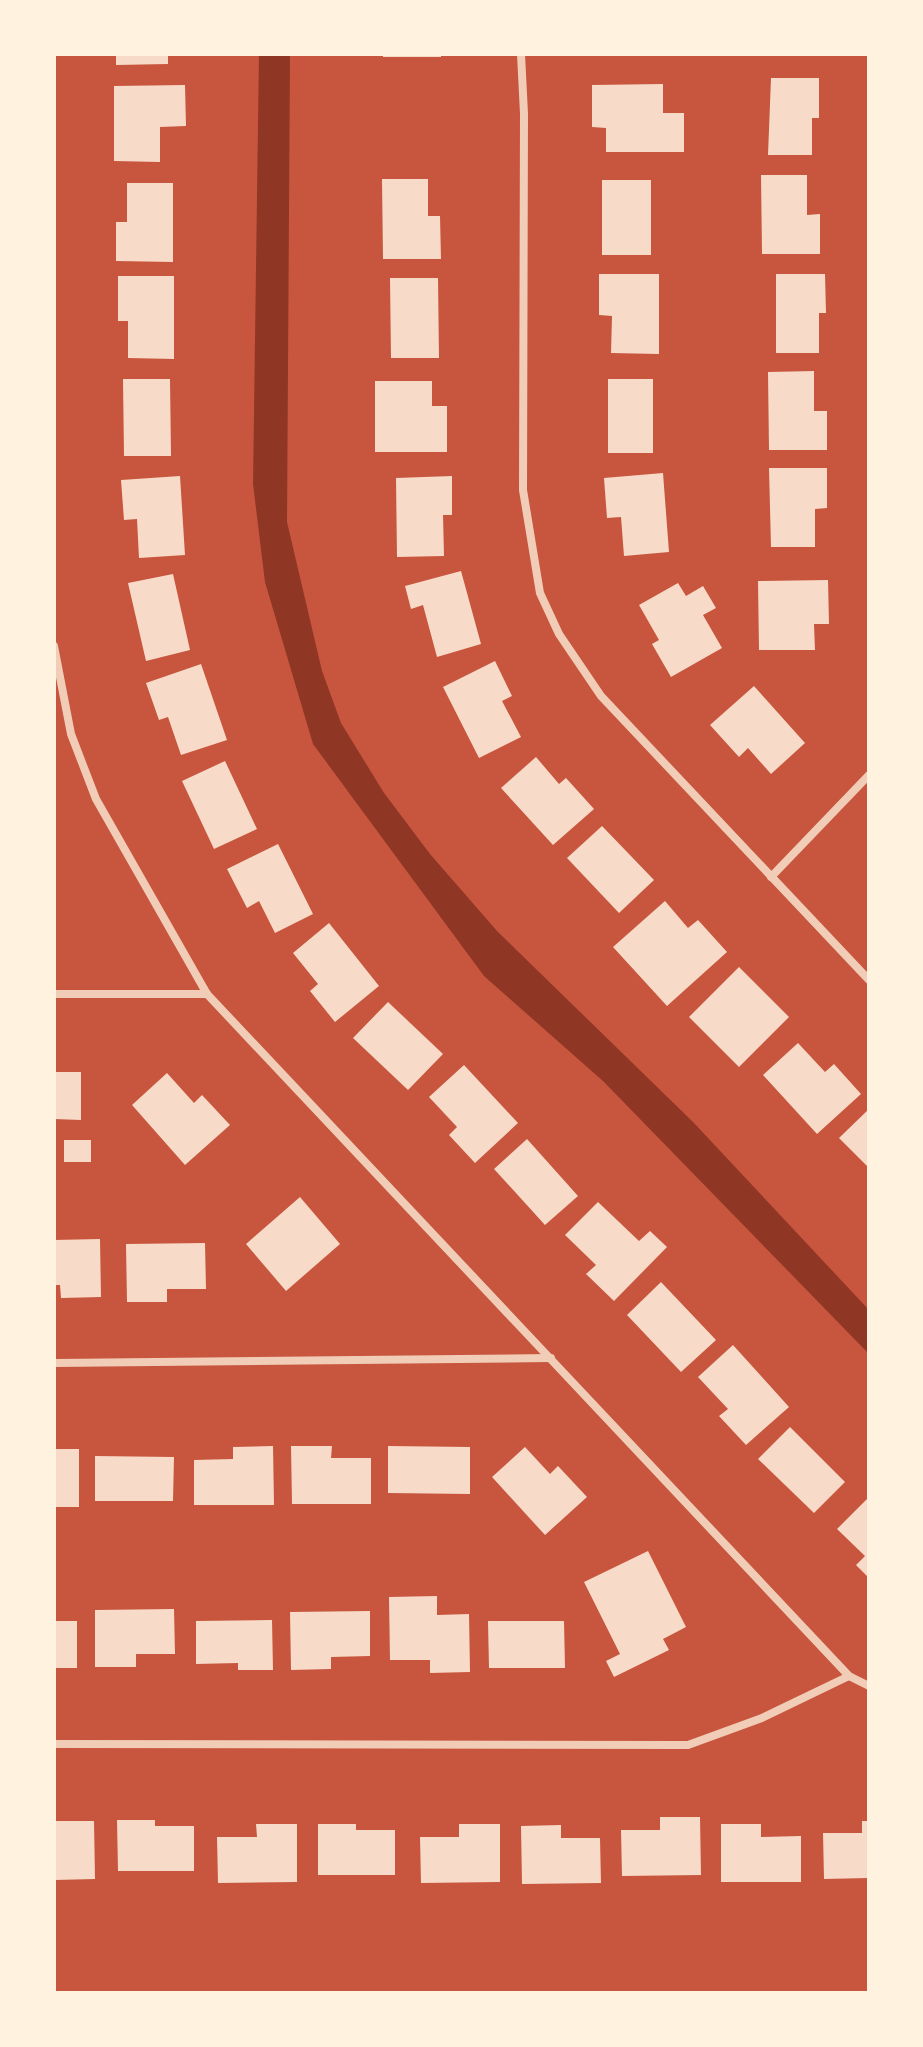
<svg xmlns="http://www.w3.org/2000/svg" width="923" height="2047" viewBox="0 0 923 2047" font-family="Arial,sans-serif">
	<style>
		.water { fill: #8f3625 }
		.building { fill: #f7dbc8 }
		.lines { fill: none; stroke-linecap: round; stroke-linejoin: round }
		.minor { stroke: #f1ccb7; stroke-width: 8 }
	</style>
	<rect width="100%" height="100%" fill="#c8553d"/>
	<path class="water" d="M 259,54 L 290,54 L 287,522 L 322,671 L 341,723 L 384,793 L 430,854 L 497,931 L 693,1122 L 869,1310 L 869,1354 L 603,1081 L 484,976 L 313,744 L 265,582 L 253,484 Z"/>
	<g class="building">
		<path d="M 116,54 L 168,54 L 168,64 L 116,65 Z"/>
		<rect x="383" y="54" width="58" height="3"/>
		<path d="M 771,78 L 819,78 L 819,118 L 812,118 L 812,155 L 768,155 Z"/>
		<path d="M 663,84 L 663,113 L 684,113 L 684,152 L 606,152 L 606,128 L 592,127 L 592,85 Z"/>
		<path d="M 185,85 L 186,126 L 160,127 L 160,162 L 114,161 L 114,86 Z"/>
		<path d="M 761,175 L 807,175 L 807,215 L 820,214 L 820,254 L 762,254 Z"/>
		<path d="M 382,179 L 428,179 L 428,216 L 440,216 L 441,259 L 383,259 Z"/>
		<rect x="602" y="180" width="49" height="75"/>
		<path d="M 127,183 L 173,183 L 173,262 L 116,261 L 116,222 L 127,222 Z"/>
		<path d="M 599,274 L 659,274 L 659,354 L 611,353 L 612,316 L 599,315 Z"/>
		<path d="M 776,274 L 825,274 L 826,313 L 819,313 L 819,353 L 776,353 Z"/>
		<path d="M 118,276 L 174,276 L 174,359 L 128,358 L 128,321 L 118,321 Z"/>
		<path d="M 390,278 L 438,278 L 439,358 L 391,358 Z"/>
		<path d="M 814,371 L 814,411 L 827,411 L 827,450 L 769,450 L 768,372 Z"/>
		<path d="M 123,379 L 170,379 L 171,456 L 124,456 Z"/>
		<rect x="608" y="379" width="45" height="74"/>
		<path d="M 375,381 L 432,381 L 432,406 L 447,406 L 447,452 L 375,452 Z"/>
		<path d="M 769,468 L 827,468 L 827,508 L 815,509 L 815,547 L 771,547 Z"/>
		<path d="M 663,473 L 669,552 L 624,556 L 621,517 L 607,518 L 604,478 Z"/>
		<path d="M 180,476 L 185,555 L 139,558 L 137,519 L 124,520 L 121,480 Z"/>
		<path d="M 452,476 L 452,515 L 443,515 L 444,556 L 397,557 L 396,478 Z"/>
		<path d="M 461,571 L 481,644 L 437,657 L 423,605 L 411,609 L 405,586 Z"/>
		<path d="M 173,574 L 190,650 L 146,661 L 128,583 Z"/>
		<path d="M 828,580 L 829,624 L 814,624 L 815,650 L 759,650 L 758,581 Z"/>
		<path d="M 678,583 L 686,596 L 703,586 L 716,608 L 703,615 L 722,648 L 671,677 L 652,644 L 659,640 L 639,605 Z"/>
		<path d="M 495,661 L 512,696 L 502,701 L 521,737 L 479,758 L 443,687 Z"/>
		<path d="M 201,664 L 227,740 L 181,755 L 168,717 L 159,720 L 146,683 Z"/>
		<path d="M 754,686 L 805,743 L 771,774 L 748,748 L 739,757 L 710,725 Z"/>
		<path d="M 536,757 L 559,784 L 566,778 L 594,809 L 553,845 L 501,788 Z"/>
		<path d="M 225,761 L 257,829 L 214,849 L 182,781 Z"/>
		<path d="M 602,826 L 654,880 L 619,913 L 567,858 Z"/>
		<path d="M 278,844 L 313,914 L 275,933 L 259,901 L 247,908 L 227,869 Z"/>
		<path d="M 665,901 L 688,928 L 698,920 L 727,952 L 667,1006 L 613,947 Z"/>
		<path d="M 329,923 L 379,986 L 335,1022 L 310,991 L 318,984 L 293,953 Z"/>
		<path d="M 739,967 L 789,1017 L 739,1067 L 689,1017 Z"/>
		<path d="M 388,1002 L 443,1054 L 408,1090 L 353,1038 Z"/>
		<path d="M 798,1043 L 825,1072 L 834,1064 L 861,1094 L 817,1134 L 763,1075 Z"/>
		<path d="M 464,1065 L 518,1123 L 475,1163 L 449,1135 L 457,1127 L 429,1097 Z"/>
		<path d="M 54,1072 L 81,1072 L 81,1120 L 54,1119 Z"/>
		<path d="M 167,1073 L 194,1103 L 202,1095 L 230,1125 L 185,1165 L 132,1105 Z"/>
		<path d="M 869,1109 L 869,1168 L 839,1138 Z"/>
		<path d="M 527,1139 L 578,1196 L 545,1225 L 494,1169 Z"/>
		<rect x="64" y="1140" width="27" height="22"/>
		<path d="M 300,1197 L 340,1244 L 286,1291 L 246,1244 Z"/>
		<path d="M 598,1202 L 639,1241 L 650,1231 L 667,1247 L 614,1301 L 586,1274 L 596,1265 L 565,1235 Z"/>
		<path d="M 100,1239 L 101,1297 L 61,1298 L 60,1285 L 54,1285 L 54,1240 Z"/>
		<path d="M 205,1243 L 206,1289 L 167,1289 L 167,1302 L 127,1302 L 126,1244 Z"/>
		<path d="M 661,1282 L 716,1340 L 681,1372 L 627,1315 Z"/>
		<path d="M 733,1345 L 789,1407 L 746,1445 L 719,1416 L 728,1409 L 698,1377 Z"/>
		<path d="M 790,1427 L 845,1482 L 814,1513 L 758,1459 Z"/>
		<path d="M 273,1446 L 274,1505 L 194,1505 L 194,1460 L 233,1459 L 233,1447 Z"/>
		<path d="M 291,1446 L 332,1446 L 331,1458 L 371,1458 L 371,1504 L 292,1504 Z"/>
		<path d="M 388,1446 L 470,1447 L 470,1494 L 388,1493 Z"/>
		<path d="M 525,1447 L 550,1474 L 558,1466 L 587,1497 L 545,1535 L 492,1477 Z"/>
		<rect x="54" y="1449" width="25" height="58"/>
		<path d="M 95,1456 L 174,1457 L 173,1501 L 95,1501 Z"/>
		<path d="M 869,1497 L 869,1578 L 856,1565 L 865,1556 L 837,1529 Z"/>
		<path d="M 648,1551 L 686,1627 L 663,1639 L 669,1650 L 614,1677 L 606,1661 L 620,1654 L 584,1582 Z"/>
		<path d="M 437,1596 L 437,1615 L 469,1614 L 470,1672 L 430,1673 L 430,1660 L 390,1660 L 389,1597 Z"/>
		<path d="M 174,1609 L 175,1654 L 136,1654 L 136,1667 L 95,1667 L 95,1610 Z"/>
		<path d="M 370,1611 L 370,1656 L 331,1657 L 331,1669 L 291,1670 L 290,1612 Z"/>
		<path d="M 272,1620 L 273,1670 L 238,1670 L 238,1663 L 196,1664 L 196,1621 Z"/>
		<rect x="54" y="1621" width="23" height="47"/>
		<path d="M 488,1621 L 564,1621 L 565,1668 L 489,1668 Z"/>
		<path d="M 660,1817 L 700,1817 L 701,1875 L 622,1876 L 621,1830 L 660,1830 Z"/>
		<path d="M 117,1820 L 155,1820 L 155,1826 L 194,1826 L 194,1871 L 118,1871 Z"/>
		<path d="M 54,1821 L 94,1821 L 95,1879 L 54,1880 Z"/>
		<path d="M 862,1821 L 869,1821 L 869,1878 L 824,1879 L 823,1833 L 862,1833 Z"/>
		<path d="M 256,1824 L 297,1824 L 297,1882 L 218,1883 L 217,1837 L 257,1837 Z"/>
		<path d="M 318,1824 L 356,1824 L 356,1830 L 395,1830 L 395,1875 L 318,1875 Z"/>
		<path d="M 459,1824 L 500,1824 L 500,1882 L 421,1883 L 420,1837 L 459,1837 Z"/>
		<path d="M 721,1824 L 761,1824 L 761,1837 L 801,1836 L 801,1882 L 721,1882 Z"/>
		<path d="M 561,1825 L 561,1838 L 600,1838 L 601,1883 L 522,1884 L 521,1826 Z"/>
	</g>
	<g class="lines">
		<g class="minor">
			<path d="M 521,54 L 524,114 L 523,490 L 540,593 L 559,634 L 601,696 L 869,980"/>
			<path d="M 54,646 L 71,734 L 96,799 L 207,994 L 849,1676"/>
			<path d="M 771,877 L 869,775"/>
			<path d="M 54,994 L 207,994"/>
			<path d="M 54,1363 L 551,1358"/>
			<path d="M 54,1744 L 688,1745 L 762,1718 L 849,1676 L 869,1686"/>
		</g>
	</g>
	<rect width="923" height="2047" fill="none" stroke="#fff3e0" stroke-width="112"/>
</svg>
